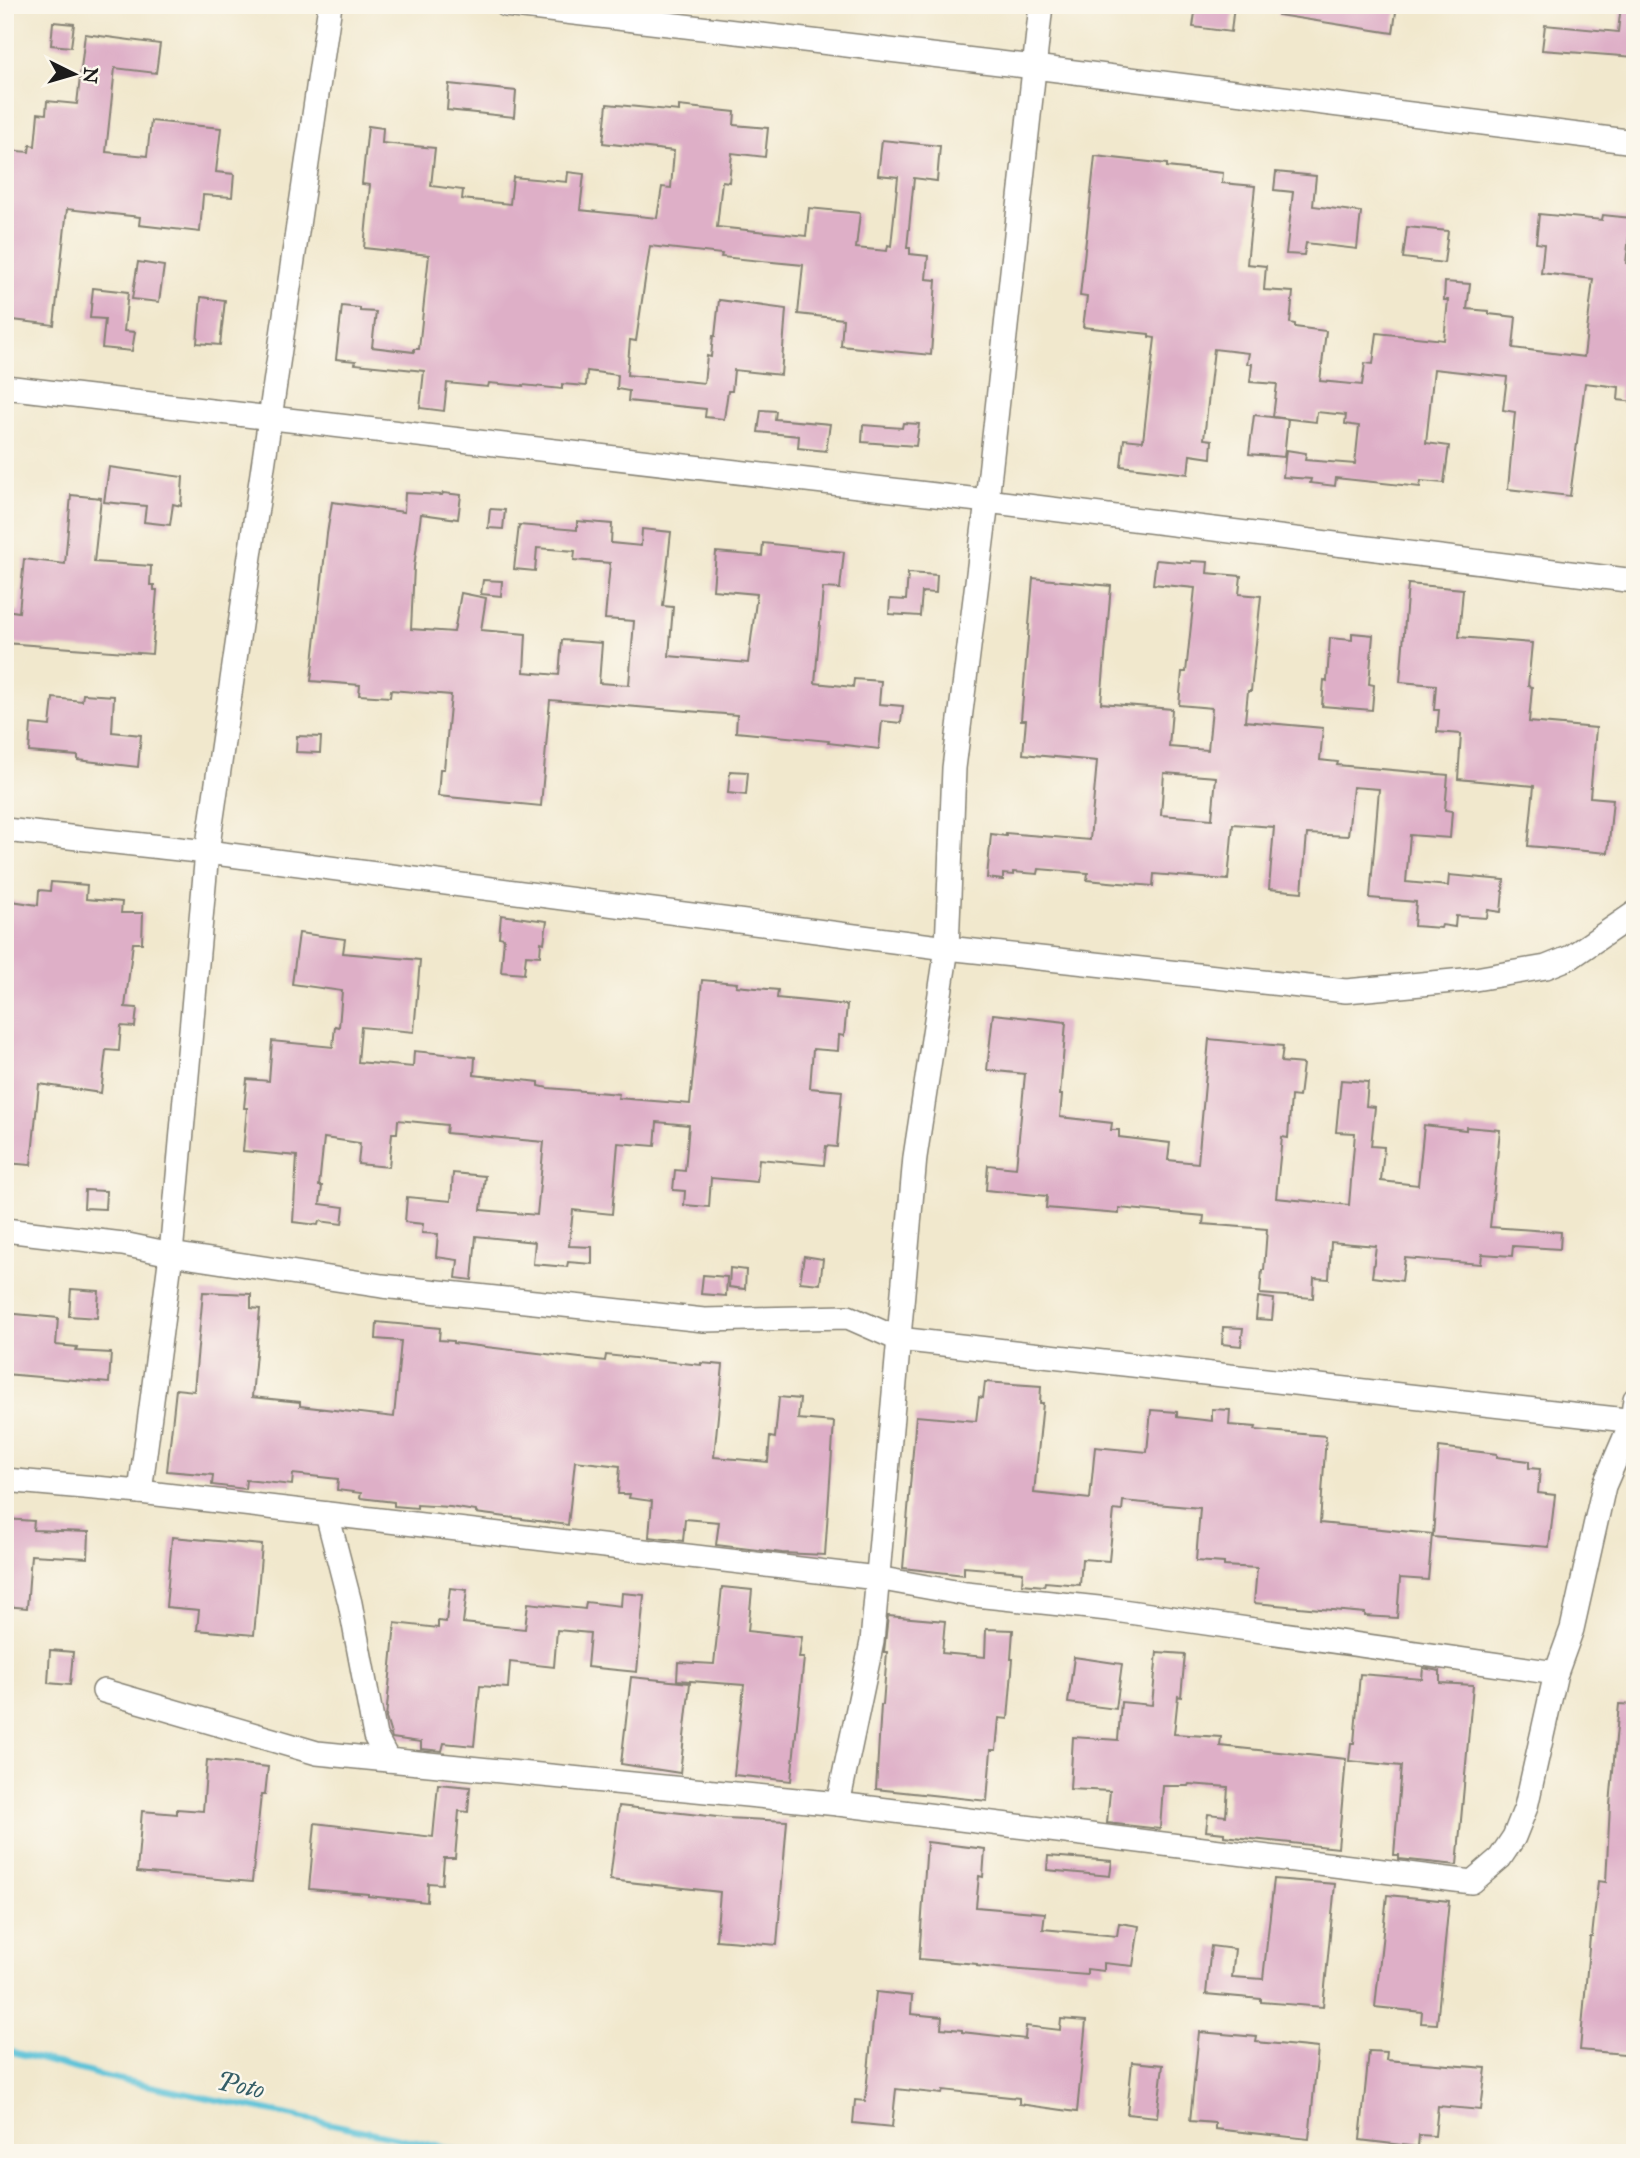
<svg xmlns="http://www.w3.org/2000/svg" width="1640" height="2158" viewBox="0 0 1640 2158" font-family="'IM FELL Great Primer',serif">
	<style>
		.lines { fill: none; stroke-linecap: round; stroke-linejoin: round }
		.stream { stroke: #5bc2d8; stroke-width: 6 }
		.building { fill: #deafc7; fill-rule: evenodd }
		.minor-casing { stroke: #868274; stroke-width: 26 }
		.minor { stroke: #fff; stroke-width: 23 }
		.labels { text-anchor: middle; stroke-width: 5; stroke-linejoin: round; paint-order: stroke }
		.water-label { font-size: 26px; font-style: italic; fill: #355e67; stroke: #fbf7ec }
	</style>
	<rect width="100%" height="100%" fill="#fbf7ec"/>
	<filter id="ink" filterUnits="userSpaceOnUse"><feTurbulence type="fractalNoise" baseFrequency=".0143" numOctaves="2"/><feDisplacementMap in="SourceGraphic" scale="14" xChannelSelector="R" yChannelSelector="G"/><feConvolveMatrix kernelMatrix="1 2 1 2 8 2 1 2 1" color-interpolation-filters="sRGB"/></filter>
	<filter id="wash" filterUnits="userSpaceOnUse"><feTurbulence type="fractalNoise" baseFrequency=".00686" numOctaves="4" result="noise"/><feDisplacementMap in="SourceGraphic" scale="28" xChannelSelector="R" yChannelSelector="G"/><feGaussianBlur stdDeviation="1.57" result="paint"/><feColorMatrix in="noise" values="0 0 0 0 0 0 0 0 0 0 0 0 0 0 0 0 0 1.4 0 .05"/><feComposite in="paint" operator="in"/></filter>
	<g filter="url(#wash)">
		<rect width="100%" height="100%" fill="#f1e8cd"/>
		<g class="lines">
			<path class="stream" d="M 5,2050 L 103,2076 L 470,2153"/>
		</g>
		<g id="blocks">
			<g class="building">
				<path d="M 1196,5 L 1234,5 L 1231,32 L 1193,27 Z"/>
				<path d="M 1278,5 L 1397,5 L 1393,33 L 1278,15 Z"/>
				<path d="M 1621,5 L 1635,5 L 1635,57 L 1542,50 L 1545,25 L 1618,32 Z"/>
				<path d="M 53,22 L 74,24 L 71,47 L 51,45 Z"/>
				<path d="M 85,34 L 160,44 L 156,73 L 115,68 L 106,152 L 147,156 L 151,121 L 221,128 L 216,172 L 234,174 L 232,197 L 203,195 L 200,232 L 139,225 L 140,217 L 67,209 L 54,325 L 5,319 L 5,150 L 29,152 L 30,145 L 35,146 L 38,113 L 46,114 L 47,101 L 77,104 Z"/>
				<path d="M 449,84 L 516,91 L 514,117 L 447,110 Z"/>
				<path d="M 607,104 L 679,111 L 679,106 L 735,112 L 734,125 L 768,128 L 765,157 L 732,153 L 729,182 L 722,181 L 717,227 L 806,236 L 809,208 L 860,213 L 856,248 L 887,251 L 888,245 L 891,246 L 898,177 L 878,175 L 882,140 L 940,146 L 937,181 L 914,178 L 907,248 L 910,248 L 910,254 L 928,256 L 926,279 L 936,280 L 931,355 L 841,346 L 843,319 L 798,314 L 803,265 L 721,257 L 722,254 L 650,246 L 636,341 L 630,340 L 627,375 L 704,383 L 707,356 L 711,357 L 713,336 L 715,336 L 719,300 L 786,309 L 781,375 L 734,370 L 732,391 L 728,391 L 724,419 L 705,417 L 706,409 L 628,401 L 629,391 L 617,389 L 618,375 L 587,371 L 586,386 L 562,384 L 562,389 L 523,385 L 523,386 L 489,383 L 488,387 L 447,383 L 444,411 L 420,408 L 424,371 L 355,364 L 356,361 L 336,359 L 342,306 L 360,308 L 360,311 L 376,312 L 372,347 L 414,352 L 414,349 L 419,349 L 429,255 L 364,248 L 370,185 L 362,184 L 368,126 L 383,128 L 382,143 L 435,148 L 431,186 L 463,190 L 462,199 L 510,204 L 513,177 L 567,182 L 568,172 L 584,174 L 580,210 L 657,218 L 662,187 L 671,188 L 674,151 L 603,143 Z"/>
				<path d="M 1095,156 L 1167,164 L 1167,167 L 1223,173 L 1222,183 L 1255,186 L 1247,264 L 1266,266 L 1264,290 L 1293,292 L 1290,323 L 1295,324 L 1295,327 L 1326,331 L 1320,381 L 1362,385 L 1365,363 L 1373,364 L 1377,333 L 1444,340 L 1448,300 L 1444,300 L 1445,282 L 1470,284 L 1467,309 L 1489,311 L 1489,314 L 1516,317 L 1513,348 L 1584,357 L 1593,279 L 1541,273 L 1544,244 L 1536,243 L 1539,214 L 1602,220 L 1603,215 L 1631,218 L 1626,263 L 1635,264 L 1635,402 L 1618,400 L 1619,387 L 1585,383 L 1570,496 L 1508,489 L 1515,412 L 1503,410 L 1507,377 L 1434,369 L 1426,443 L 1449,446 L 1444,483 L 1421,481 L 1420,487 L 1336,478 L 1335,486 L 1310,483 L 1311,479 L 1283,477 L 1286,450 L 1306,453 L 1305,460 L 1355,464 L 1359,426 L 1345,424 L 1346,415 L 1317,412 L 1316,422 L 1273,417 L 1277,384 L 1250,382 L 1252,364 L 1247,364 L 1249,353 L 1214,349 L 1204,439 L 1212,440 L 1211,458 L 1190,455 L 1188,474 L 1121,466 L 1124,439 L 1143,441 L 1155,338 L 1149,337 L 1149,334 L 1083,327 L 1087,297 L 1080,296 Z"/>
				<path d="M 1276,172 L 1316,176 L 1313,206 L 1361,212 L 1357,249 L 1306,243 L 1304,255 L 1286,254 L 1293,192 L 1274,190 Z"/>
				<path d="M 1407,227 L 1448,231 L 1444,263 L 1403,258 Z"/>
				<path d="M 138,262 L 164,266 L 159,302 L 132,299 Z"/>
				<path d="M 93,288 L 128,292 L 124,331 L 135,332 L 132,351 L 102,348 L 105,319 L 90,318 Z"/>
				<path d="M 201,297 L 225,300 L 220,345 L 197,343 Z"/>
				<path d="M 761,410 L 776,411 L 775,419 L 830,424 L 826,451 L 798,448 L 799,436 L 758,432 Z"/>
				<path d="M 1254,415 L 1288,419 L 1284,457 L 1249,454 Z"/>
				<path d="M 903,423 L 919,424 L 916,446 L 862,442 L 863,425 L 902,428 Z"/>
				<path d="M 109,467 L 183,477 L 181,506 L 173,504 L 170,525 L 144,522 L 146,506 L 104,502 Z"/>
				<path d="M 405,493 L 442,495 L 443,493 L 461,495 L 458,519 L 421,514 L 414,567 L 411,629 L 454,632 L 461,593 L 486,598 L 481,630 L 526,634 L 524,672 L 559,675 L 562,640 L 602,643 L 599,683 L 629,685 L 634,621 L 605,619 L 610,563 L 574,560 L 575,551 L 537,548 L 535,571 L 514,569 L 519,525 L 577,530 L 577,521 L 612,524 L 611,543 L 641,546 L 642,529 L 671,532 L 663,606 L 673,607 L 669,656 L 748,663 L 757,594 L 713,590 L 716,552 L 762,556 L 763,543 L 844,552 L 840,589 L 823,588 L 815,683 L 853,687 L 854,679 L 881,681 L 879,704 L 903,706 L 901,723 L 882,721 L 879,749 L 828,743 L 829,741 L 736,732 L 737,715 L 550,700 L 541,806 L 438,796 L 440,769 L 444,769 L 451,695 L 391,690 L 390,697 L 359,695 L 360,685 L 311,681 L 327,534 L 332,502 L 404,512 Z"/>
				<path d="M 71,495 L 101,498 L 94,562 L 151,566 L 150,585 L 154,585 L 154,590 L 157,590 L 152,654 L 5,643 L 5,610 L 19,612 L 24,559 L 65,564 Z"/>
				<path d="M 490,509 L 505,510 L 503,529 L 488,528 Z"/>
				<path d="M 1156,560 L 1191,563 L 1191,561 L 1208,562 L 1207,573 L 1241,576 L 1239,594 L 1261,596 L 1251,691 L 1248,691 L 1245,721 L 1323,728 L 1320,760 L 1338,762 L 1337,765 L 1448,775 L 1445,810 L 1452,811 L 1450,838 L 1410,835 L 1406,882 L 1448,886 L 1449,875 L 1504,880 L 1501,912 L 1488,910 L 1487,918 L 1456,916 L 1455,927 L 1442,925 L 1441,928 L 1414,926 L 1416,902 L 1370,898 L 1379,789 L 1353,787 L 1348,836 L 1307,834 L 1302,892 L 1269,889 L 1274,827 L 1233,824 L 1228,880 L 1154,874 L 1153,886 L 1087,880 L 1088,873 L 1039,869 L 1038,874 L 1013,872 L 1013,875 L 1003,874 L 1003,880 L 987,878 L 991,834 L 1006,836 L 1006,833 L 1090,840 L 1097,761 L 1023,754 L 1026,720 L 1021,720 L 1033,578 L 1111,586 L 1101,703 L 1172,709 L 1169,747 L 1208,750 L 1212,708 L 1179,705 L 1182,672 L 1186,672 L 1195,588 L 1153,584 ZM 1164,773 L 1216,777 L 1212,819 L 1161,815 Z"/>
				<path d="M 908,573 L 937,575 L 936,593 L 922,592 L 920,616 L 889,614 L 890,599 L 906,600 Z"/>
				<path d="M 483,580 L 502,581 L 501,596 L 481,594 Z"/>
				<path d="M 1408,584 L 1463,589 L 1459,637 L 1532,643 L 1528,686 L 1532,687 L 1529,722 L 1596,728 L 1590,797 L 1613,799 L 1608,853 L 1528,846 L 1534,786 L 1458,779 L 1461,734 L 1437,732 L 1439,710 L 1434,710 L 1436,685 L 1400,682 Z"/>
				<path d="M 1352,633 L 1373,635 L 1369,684 L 1374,685 L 1372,710 L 1322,706 L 1324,680 L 1327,681 L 1330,638 L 1352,640 Z"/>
				<path d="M 83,694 L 114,696 L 112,732 L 141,735 L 138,767 L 78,760 L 78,756 L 29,752 L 31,724 L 50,726 L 53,698 L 82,701 Z"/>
				<path d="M 297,736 L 321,737 L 320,753 L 296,752 Z"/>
				<path d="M 730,771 L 748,772 L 746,795 L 728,793 Z"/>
				<path d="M 51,882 L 87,885 L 86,899 L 122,902 L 121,913 L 143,913 L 142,943 L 133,943 L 125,1007 L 137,1008 L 135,1027 L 121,1026 L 119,1051 L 106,1050 L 101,1093 L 39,1084 L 31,1165 L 5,1163 L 5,900 L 38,905 L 39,890 L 50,891 Z"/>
				<path d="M 501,915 L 547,921 L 544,943 L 541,942 L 540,956 L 526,955 L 524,974 L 501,972 L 504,938 L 499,937 Z"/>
				<path d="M 299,933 L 345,939 L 343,953 L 420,960 L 414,1032 L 361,1027 L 358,1062 L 413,1067 L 414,1051 L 475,1057 L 474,1075 L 539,1082 L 539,1086 L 548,1088 L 619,1094 L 618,1098 L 690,1104 L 702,980 L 737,983 L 736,986 L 778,990 L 777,998 L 847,1005 L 844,1036 L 839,1035 L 838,1051 L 813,1049 L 810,1088 L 842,1091 L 837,1147 L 826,1146 L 824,1165 L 759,1159 L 757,1182 L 711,1178 L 709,1207 L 684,1205 L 685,1191 L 673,1190 L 675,1170 L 685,1171 L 689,1125 L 657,1122 L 655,1146 L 618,1143 L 612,1214 L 573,1210 L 569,1246 L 592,1247 L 592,1264 L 568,1262 L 567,1267 L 533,1264 L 535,1242 L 476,1236 L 472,1280 L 456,1278 L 458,1260 L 436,1257 L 438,1234 L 422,1233 L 423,1224 L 405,1222 L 407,1197 L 451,1201 L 453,1173 L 485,1176 L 481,1210 L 537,1215 L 544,1142 L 446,1133 L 447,1125 L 398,1120 L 397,1133 L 392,1133 L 389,1167 L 358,1164 L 360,1143 L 324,1138 L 319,1186 L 322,1186 L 320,1204 L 344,1207 L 342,1224 L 319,1221 L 318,1225 L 293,1222 L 297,1156 L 243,1151 L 247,1108 L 244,1108 L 247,1079 L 269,1081 L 272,1041 L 333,1047 L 335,1026 L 339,1027 L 342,991 L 292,984 Z"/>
				<path d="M 993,1014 L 1066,1022 L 1060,1095 L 1062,1095 L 1060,1117 L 1112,1123 L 1111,1130 L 1119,1130 L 1119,1137 L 1170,1143 L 1168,1160 L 1198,1163 L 1209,1039 L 1283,1046 L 1281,1062 L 1303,1064 L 1299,1097 L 1291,1096 L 1288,1138 L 1282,1137 L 1276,1198 L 1349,1205 L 1355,1133 L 1336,1132 L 1341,1080 L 1368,1082 L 1366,1106 L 1375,1107 L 1371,1146 L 1384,1147 L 1381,1181 L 1418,1185 L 1424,1125 L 1466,1130 L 1466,1127 L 1500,1130 L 1490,1227 L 1561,1232 L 1560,1249 L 1513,1246 L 1512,1256 L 1482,1254 L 1481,1264 L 1405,1258 L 1402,1281 L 1372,1277 L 1376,1246 L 1331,1242 L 1329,1279 L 1314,1278 L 1313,1298 L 1260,1294 L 1262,1270 L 1264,1270 L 1267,1229 L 1203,1224 L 1204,1216 L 1119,1208 L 1119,1214 L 1046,1208 L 1047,1196 L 986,1190 L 988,1165 L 1016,1168 L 1025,1074 L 987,1070 Z"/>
				<path d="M 85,1190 L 106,1191 L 105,1209 L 84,1208 Z"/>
				<path d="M 804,1256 L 823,1259 L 820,1284 L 800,1282 Z"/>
				<path d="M 730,1268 L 746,1270 L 745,1289 L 729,1287 Z"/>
				<path d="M 703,1275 L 727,1277 L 726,1296 L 701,1294 Z"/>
				<path d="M 71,1289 L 99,1291 L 97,1318 L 69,1316 Z"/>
				<path d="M 203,1292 L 251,1294 L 251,1308 L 260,1309 L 252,1397 L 300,1402 L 300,1406 L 394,1417 L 401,1341 L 376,1339 L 377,1322 L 440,1328 L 439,1340 L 453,1341 L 453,1343 L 605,1361 L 606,1355 L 701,1365 L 701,1363 L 723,1365 L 714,1457 L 768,1462 L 770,1437 L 775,1438 L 779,1397 L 800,1399 L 798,1419 L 834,1422 L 825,1555 L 782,1553 L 716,1545 L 719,1522 L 685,1519 L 683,1541 L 649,1537 L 652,1501 L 629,1498 L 630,1494 L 618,1494 L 620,1466 L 575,1461 L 568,1525 L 476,1513 L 476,1511 L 450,1507 L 417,1505 L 417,1508 L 394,1506 L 394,1502 L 360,1498 L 361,1493 L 337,1490 L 338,1479 L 293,1474 L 292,1485 L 246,1480 L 245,1489 L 212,1485 L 213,1475 L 167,1471 L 176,1389 L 194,1391 Z"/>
				<path d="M 1258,1297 L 1274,1299 L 1272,1320 L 1256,1319 Z"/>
				<path d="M 5,1313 L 58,1318 L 56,1345 L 77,1347 L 76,1351 L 111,1353 L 109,1383 L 5,1374 Z"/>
				<path d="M 1223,1327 L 1243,1328 L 1241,1346 L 1222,1344 Z"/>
				<path d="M 985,1382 L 1041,1386 L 1040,1403 L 1043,1403 L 1034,1493 L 1090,1499 L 1095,1447 L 1147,1452 L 1151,1410 L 1177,1412 L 1177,1417 L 1212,1421 L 1212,1409 L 1230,1410 L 1229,1425 L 1256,1427 L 1255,1430 L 1326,1436 L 1320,1523 L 1432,1534 L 1428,1580 L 1400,1578 L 1397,1618 L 1365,1616 L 1365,1613 L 1254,1603 L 1257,1568 L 1224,1566 L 1224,1563 L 1196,1561 L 1200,1508 L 1123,1501 L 1122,1511 L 1114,1510 L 1109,1561 L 1082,1559 L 1080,1585 L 1045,1582 L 1044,1586 L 1022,1584 L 1023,1572 L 964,1567 L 964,1575 L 903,1568 L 916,1416 L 976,1421 L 979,1397 L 983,1398 Z"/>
				<path d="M 1439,1447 L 1497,1454 L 1497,1457 L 1529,1461 L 1529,1468 L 1540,1469 L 1538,1493 L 1555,1495 L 1549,1547 L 1433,1537 Z"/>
				<path d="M 5,1519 L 34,1521 L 33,1530 L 89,1532 L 88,1558 L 31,1555 L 27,1608 L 5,1606 Z"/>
				<path d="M 172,1537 L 262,1545 L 254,1635 L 197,1630 L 199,1610 L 166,1607 Z"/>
				<path d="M 722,1587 L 752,1590 L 748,1631 L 802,1637 L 799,1658 L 804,1658 L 791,1781 L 734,1775 L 744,1685 L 677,1680 L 678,1662 L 714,1664 Z"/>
				<path d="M 450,1588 L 467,1590 L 463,1623 L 525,1629 L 528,1603 L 585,1609 L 586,1602 L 621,1606 L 622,1593 L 644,1595 L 637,1672 L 587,1667 L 590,1633 L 557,1630 L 554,1667 L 510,1662 L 508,1688 L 480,1686 L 474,1746 L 444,1743 L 442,1751 L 421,1749 L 421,1742 L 392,1738 L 386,1718 L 395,1623 L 438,1628 L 438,1621 L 446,1622 Z"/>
				<path d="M 888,1616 L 945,1621 L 942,1653 L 985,1657 L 986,1629 L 1013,1630 L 1011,1659 L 1013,1659 L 1008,1719 L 999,1718 L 996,1750 L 991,1750 L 987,1801 L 876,1789 L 881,1705 L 883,1705 L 887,1652 L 884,1652 Z"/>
				<path d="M 50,1650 L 73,1652 L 70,1685 L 48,1683 Z"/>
				<path d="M 1157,1652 L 1185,1654 L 1181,1697 L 1178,1696 L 1174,1734 L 1221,1737 L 1220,1746 L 1346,1759 L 1338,1848 L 1224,1836 L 1224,1833 L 1206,1831 L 1208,1814 L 1226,1816 L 1228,1787 L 1189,1784 L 1188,1786 L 1163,1786 L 1160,1829 L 1107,1823 L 1110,1791 L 1070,1789 L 1073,1737 L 1118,1740 L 1121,1702 L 1152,1705 Z"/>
				<path d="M 1074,1657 L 1122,1664 L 1116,1709 L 1068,1703 Z"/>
				<path d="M 1423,1668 L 1440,1671 L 1440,1683 L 1473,1685 L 1457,1865 L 1399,1859 L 1399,1855 L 1394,1855 L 1401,1766 L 1349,1761 L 1351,1743 L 1354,1743 L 1360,1674 L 1422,1679 Z"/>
				<path d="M 631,1677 L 690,1683 L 680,1773 L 621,1764 Z"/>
				<path d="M 1619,1704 L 1635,1705 L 1635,2055 L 1580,2050 L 1590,1937 L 1592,1937 L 1598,1881 L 1606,1882 L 1610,1805 Z"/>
				<path d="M 207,1760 L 268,1767 L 265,1795 L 261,1795 L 252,1882 L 137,1872 L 142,1811 L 177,1814 L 177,1809 L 203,1811 Z"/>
				<path d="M 438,1784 L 470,1787 L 468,1812 L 459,1811 L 455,1858 L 444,1858 L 442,1884 L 428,1883 L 427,1902 L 368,1896 L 368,1894 L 309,1889 L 315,1823 L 433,1837 Z"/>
				<path d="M 619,1806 L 726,1818 L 787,1821 L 777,1945 L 716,1940 L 720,1892 L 610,1880 Z"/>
				<path d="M 927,1842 L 985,1849 L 983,1877 L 979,1876 L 976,1907 L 1045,1913 L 1043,1929 L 1117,1936 L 1119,1923 L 1139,1926 L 1133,1966 L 1104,1963 L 1104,1971 L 1087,1969 L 1087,1975 L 996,1968 L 977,1966 L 977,1964 L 919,1959 Z"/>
				<path d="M 1048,1856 L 1112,1861 L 1110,1876 L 1047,1870 Z"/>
				<path d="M 1274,1879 L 1335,1884 L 1323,2007 L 1261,2002 L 1261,1999 L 1206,1994 L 1211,1946 L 1235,1949 L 1232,1977 L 1263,1979 Z"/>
				<path d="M 1387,1895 L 1449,1901 L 1437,2024 L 1421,2023 L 1422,2012 L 1375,2007 Z"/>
				<path d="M 876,1992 L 912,1996 L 911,2014 L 942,2017 L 941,2028 L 962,2030 L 962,2032 L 1025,2039 L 1026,2026 L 1060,2030 L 1061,2019 L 1086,2021 L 1077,2112 L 1019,2104 L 1019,2098 L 943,2090 L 942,2094 L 896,2089 L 892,2127 L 853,2123 L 855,2100 L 865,2101 Z"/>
				<path d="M 1199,2032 L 1257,2037 L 1256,2042 L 1318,2048 L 1309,2139 L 1215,2129 L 1215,2123 L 1190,2121 Z"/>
				<path d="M 1369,2051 L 1387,2052 L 1386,2060 L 1486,2068 L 1481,2110 L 1438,2106 L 1435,2136 L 1419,2135 L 1418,2147 L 1360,2140 Z"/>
				<path d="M 1132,2062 L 1163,2065 L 1157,2117 L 1127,2114 Z"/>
			</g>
		</g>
	</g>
	<g filter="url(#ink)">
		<use href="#blocks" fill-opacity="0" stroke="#868274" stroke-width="2"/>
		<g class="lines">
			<g class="minor-casing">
				<g id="minor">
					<path d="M 506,5 L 1034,67 L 1635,142"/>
					<path d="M 5,387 L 987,501 L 1635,581"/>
					<path d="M 5,830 L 207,852 L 947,948 L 1346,991 L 1475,979 L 1546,967 L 1571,957 L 1635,913"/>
					<path d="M 5,1230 L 123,1244 L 171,1254 L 382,1286 L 583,1307 L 704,1320 L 848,1317 L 898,1339 L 1635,1421"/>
					<path d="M 5,1480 L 140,1492 L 877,1578 L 966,1594 L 1108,1609 L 1556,1673"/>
					<path d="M 140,1492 L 171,1254 L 207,852 L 330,5"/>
					<path d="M 327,1514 L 350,1603 L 375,1736 L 388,1760 L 838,1804 L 1472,1882 L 1500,1858 L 1514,1837 L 1526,1807 L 1556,1673 L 1572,1629 L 1604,1486 L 1632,1421 L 1635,1399"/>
					<path d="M 104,1691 L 317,1753 L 388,1760"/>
					<path d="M 838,1804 L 872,1642 L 915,1157 L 947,948 L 954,768 L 987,501 L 1041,5"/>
				</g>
			</g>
			<use href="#minor" class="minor"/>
		</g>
	</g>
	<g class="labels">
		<g class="water-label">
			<text transform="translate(241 2085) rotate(12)" y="9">Poto</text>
		</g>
	</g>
	<rect width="1640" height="2158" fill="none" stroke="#fbf7ec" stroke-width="28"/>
	<g transform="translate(74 74) rotate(95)" stroke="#fbf7ec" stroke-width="5" paint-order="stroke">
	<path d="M0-5L12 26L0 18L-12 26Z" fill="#1c1c1c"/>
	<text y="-10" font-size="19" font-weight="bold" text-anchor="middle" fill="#1c1c1c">N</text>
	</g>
</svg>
